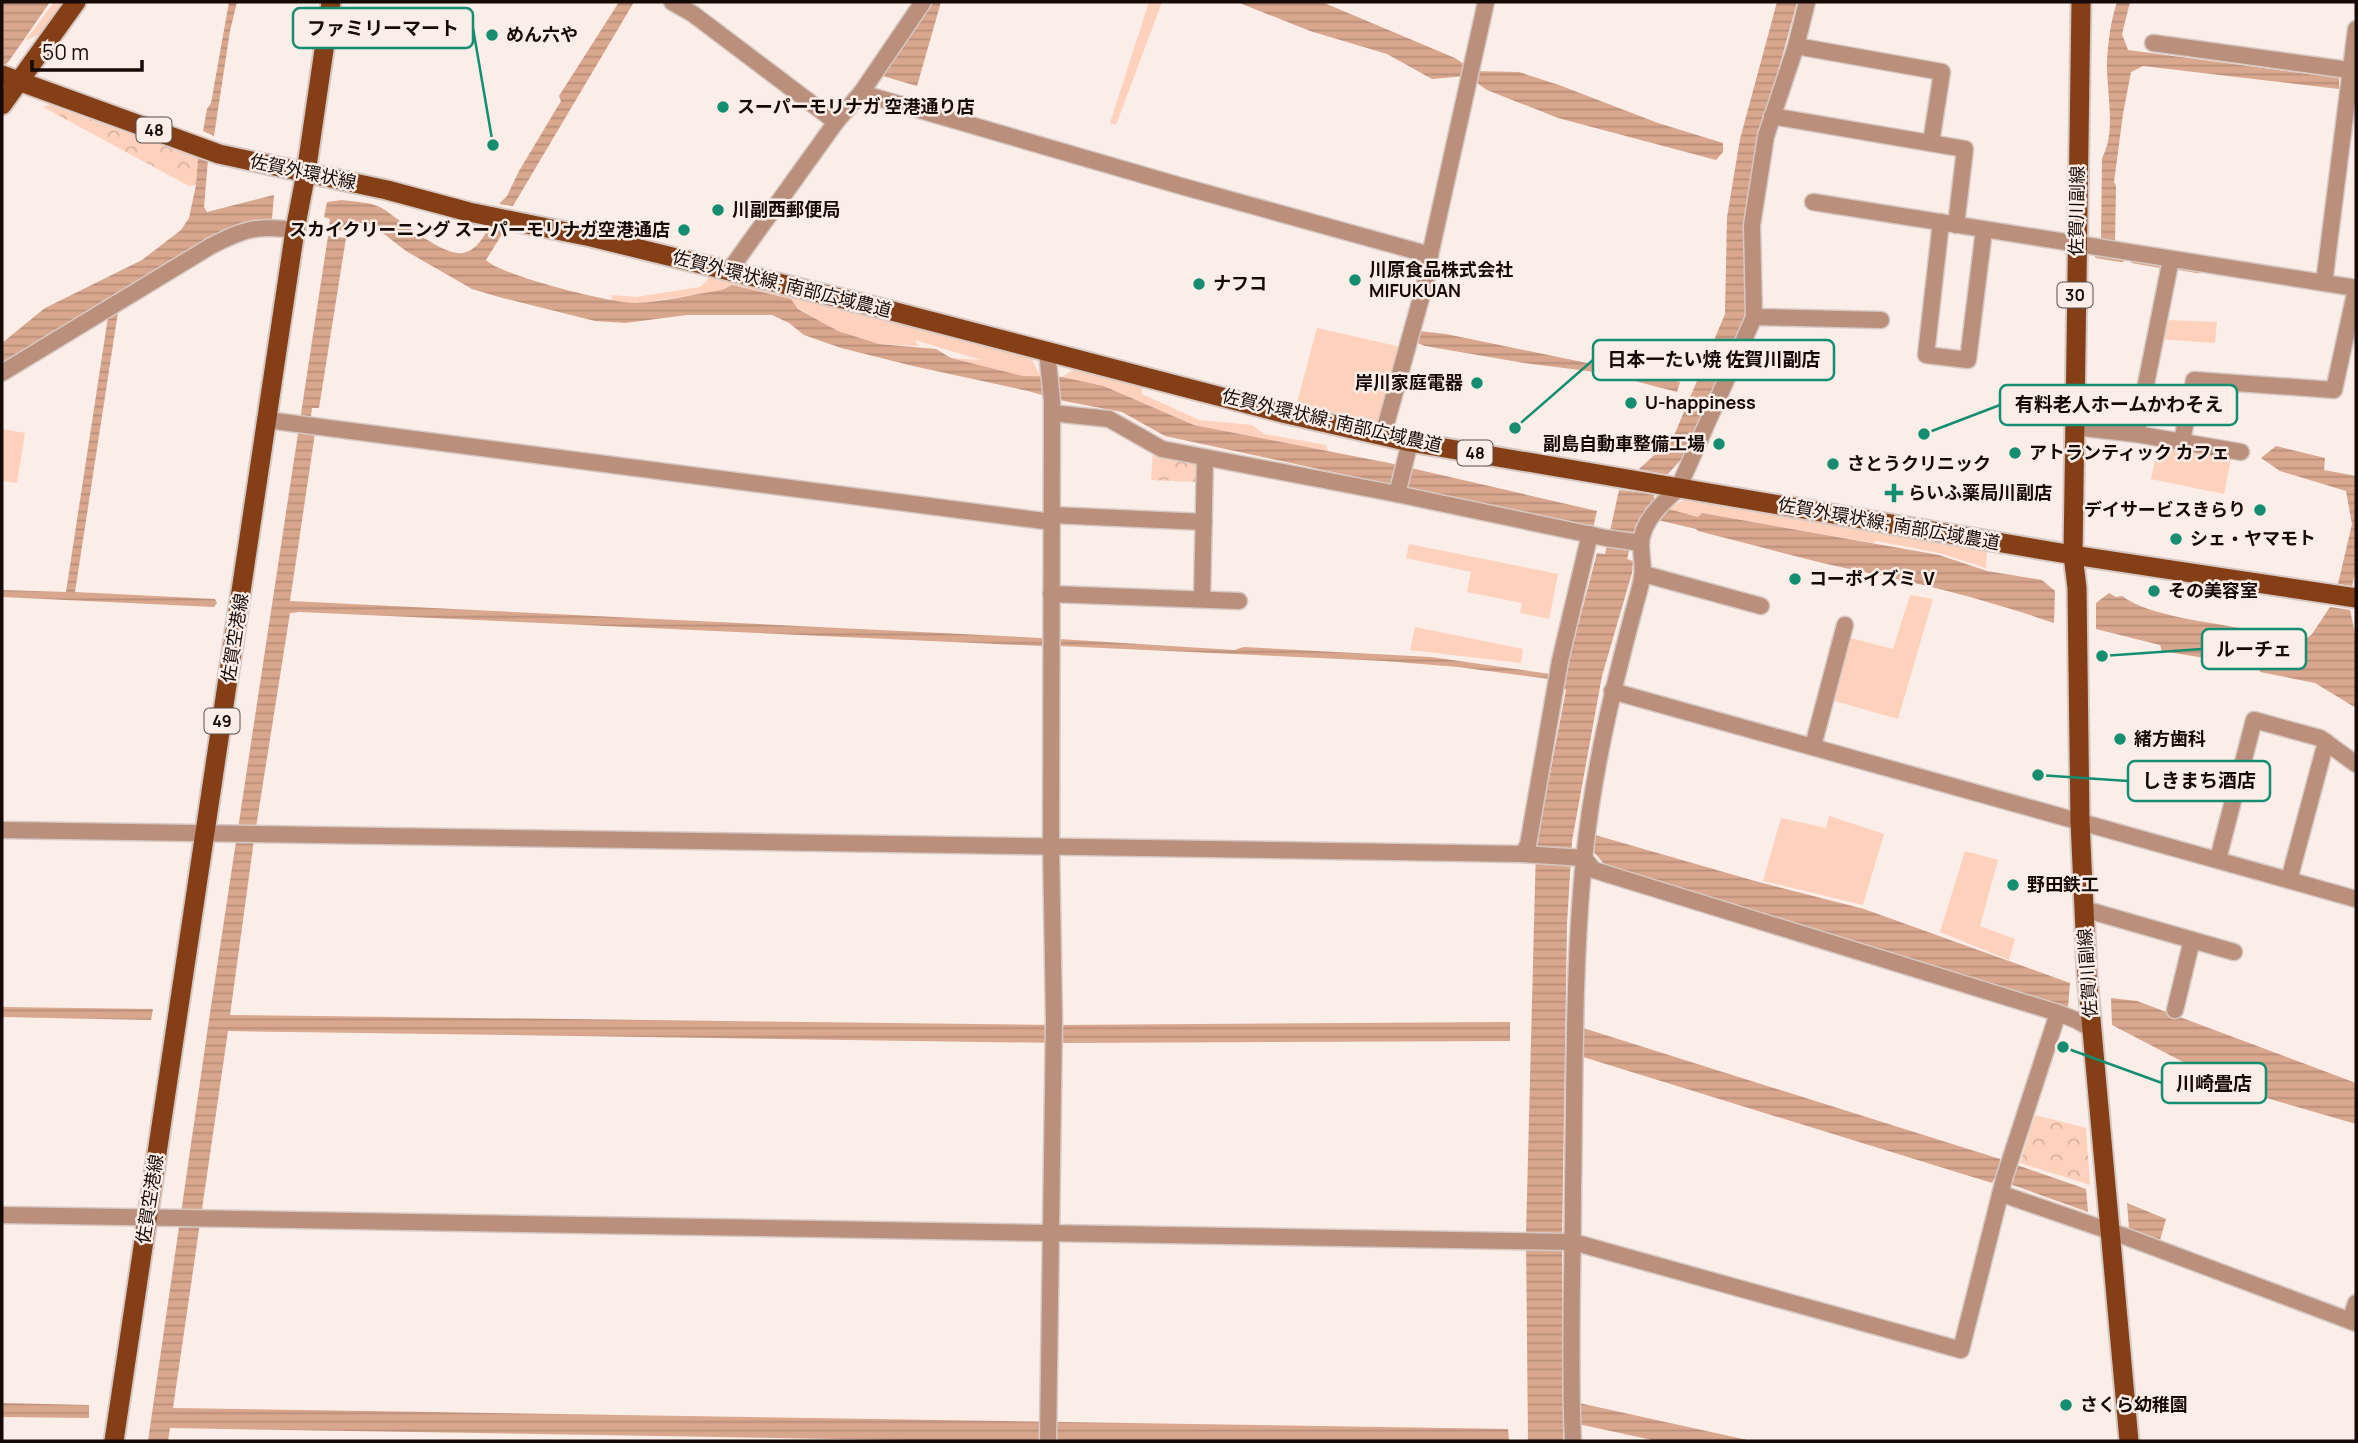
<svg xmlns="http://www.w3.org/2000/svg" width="2358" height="1443" viewBox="0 0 2358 1443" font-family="Manrope,'Noto Sans JP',sans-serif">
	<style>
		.green { fill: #fed1bc }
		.forest { fill: url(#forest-crowns) }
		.water { fill: url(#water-rules) }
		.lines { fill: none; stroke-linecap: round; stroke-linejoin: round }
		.stream { stroke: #d9a68e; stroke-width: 4.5 }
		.minor-casing { stroke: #d6c9c3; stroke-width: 19 }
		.primary-casing { stroke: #d6c9c3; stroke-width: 23 }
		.minor { stroke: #ba907d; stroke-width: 16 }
		.primary { stroke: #853f17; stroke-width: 19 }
		.poi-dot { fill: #148d70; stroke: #fbede7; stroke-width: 2.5 }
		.labels { text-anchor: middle; stroke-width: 5; stroke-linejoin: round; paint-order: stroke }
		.shield { fill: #fbede7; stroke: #5a4e4a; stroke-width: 2 }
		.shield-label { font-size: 16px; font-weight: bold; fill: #150a06 }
		.poi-label { font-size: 18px; font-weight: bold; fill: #150a06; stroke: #fbede7; text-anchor: start }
		.street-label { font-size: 18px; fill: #150a06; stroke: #fbede7 }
		.leader { fill: none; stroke: #148d70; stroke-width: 2.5 }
		.callout-dot { fill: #148d70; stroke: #fbede7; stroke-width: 2.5 }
		.callout { fill: #fbede7; stroke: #148d70; stroke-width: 2.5 }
		.callout-label { font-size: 19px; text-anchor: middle; font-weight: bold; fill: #150a06 }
	</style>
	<defs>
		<pattern id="forest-crowns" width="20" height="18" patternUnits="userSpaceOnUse" patternTransform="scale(1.75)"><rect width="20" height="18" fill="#fed1bc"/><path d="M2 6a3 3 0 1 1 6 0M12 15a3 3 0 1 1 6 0" fill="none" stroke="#d9b2a0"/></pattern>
		<pattern id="water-rules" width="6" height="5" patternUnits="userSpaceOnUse" patternTransform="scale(1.75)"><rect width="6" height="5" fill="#d9a68e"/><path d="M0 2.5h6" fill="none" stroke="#b98e79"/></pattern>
	</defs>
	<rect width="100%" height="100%" fill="#fbede7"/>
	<g class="green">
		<path d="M 54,2 L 64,2 L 41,34 L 26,40 Z"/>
		<path d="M 1149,2 L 1162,2 L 1116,125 L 1110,123 Z"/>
		<path d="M 712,275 L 1032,359 L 1041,378 L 1023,376 L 951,358 L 981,360 L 915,340 L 919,346 L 879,344 L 838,331 L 798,308 L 791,299 L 732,285 L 722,290 L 636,304 L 611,301 L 612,295 L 636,297 L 700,287 Z"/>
		<path d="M 2165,320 L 2217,322 L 2215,343 L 2160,339 Z"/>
		<path d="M 1317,328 L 1401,347 L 1380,424 L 1297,403 Z"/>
		<path d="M 1073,370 L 1142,385 L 1142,394 L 1199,420 L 1252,425 L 1264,434 L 1326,445 L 1328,451 L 1194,425 L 1105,386 L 1062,377 Z"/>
		<path d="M 2,429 L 25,433 L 17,483 L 2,481 Z"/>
		<path d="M 2158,445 L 2231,458 L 2224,494 L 2151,479 Z"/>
		<path d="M 1686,499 L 1987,551 L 1986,568 L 1939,553 L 1876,541 L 1874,543 L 1702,513 L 1699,517 L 1667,509 Z"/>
		<path d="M 1409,544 L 1558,574 L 1549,619 L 1520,613 L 1522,603 L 1467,592 L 1471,572 L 1406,558 Z"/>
		<path d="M 1910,595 L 1933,599 L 1898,719 L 1831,700 L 1847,637 L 1893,649 Z"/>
		<path d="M 1415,627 L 1523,649 L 1521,663 L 1410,650 Z"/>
		<path d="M 1829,816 L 1884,834 L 1863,905 L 1763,881 L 1781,818 L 1826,828 Z"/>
		<path d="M 1965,851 L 1998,860 L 1980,926 L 2015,939 L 2009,960 L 1940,932 Z"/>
	</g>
	<g class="forest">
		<path d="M 50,105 L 198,158 L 196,185 L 189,186 L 43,107 Z"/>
		<path d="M 1153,452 L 1193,463 L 1197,467 L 1197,482 L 1151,480 Z"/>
		<path d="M 2035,1115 L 2086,1128 L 2090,1185 L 2020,1163 Z"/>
	</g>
	<g class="water">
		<path d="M 2,2 L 50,2 L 9,61 L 2,68 Z"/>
		<path d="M 229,2 L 237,2 L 230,31 L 214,136 L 203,131 L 207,109 L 211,103 Z"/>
		<path d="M 619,2 L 634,2 L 513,206 L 499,204 L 507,196 L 519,171 L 561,101 L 559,96 Z"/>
		<path d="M 929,2 L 941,2 L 917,86 L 879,75 Z"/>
		<path d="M 1237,2 L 1322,2 L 1455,58 L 1474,71 L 1519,72 L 1559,85 L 1658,123 L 1723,143 L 1723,152 L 1716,160 L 1558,118 L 1487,90 L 1467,76 L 1432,79 L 1387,54 L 1310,31 Z"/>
		<path d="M 1777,2 L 1797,2 L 1760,138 L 1746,216 L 1745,318 L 1687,453 L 1667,475 L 1639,469 L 1673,438 L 1725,314 L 1727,217 L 1740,139 Z"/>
		<path d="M 2117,2 L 2130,2 L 2122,34 L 2128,50 L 2339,78 L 2339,89 L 2143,66 L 2131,72 L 2123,114 L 2114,182 L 2116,186 L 2115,243 L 2101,241 L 2102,158 C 2117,132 2106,89 2107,61 C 2108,42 2111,20 2117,2 Z"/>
		<path d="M 198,158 L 208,160 L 204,207 L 207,212 L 274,195 L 272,219 L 251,221 L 221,233 L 2,365 L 2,343 L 45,308 L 142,260 L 181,230 L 189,218 L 196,185 Z"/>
		<path d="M 342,200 C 357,202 373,202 385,210 C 401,221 443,256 462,253 C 476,251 483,238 489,227 L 504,231 L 486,260 C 499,275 614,304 636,303 C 664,302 694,294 722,290 L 732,285 L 791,299 L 798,309 L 838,331 L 879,344 L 936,349 L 951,358 L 1023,376 L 1062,377 L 1104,386 L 1194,425 L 1389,463 L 1597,511 L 1593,528 L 1165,436 L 1122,412 L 1064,401 L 1028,391 L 913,366 L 841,348 L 804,335 L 789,323 L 772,315 L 687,315 L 625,323 L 595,321 L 499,297 L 472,289 L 406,251 L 371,224 L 355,223 L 347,231 L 329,229 L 330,219 L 324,217 L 327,202 Z"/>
		<path d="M 328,236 L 346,238 L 319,408 L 312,408 L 309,432 L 315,433 L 290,601 L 1042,638 L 1042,646 L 300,612 L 290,613 L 254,840 L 230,1015 L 1059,1025 L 1510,1022 L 1510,1041 L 1060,1043 L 228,1031 L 173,1408 L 1508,1429 L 1509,1441 L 963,1441 L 170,1428 L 168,1441 L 148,1441 L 210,1013 Z"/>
		<path d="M 118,312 L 75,592 L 215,599 L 217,603 L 214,607 L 2,597 L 2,590 L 66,592 L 108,317 Z"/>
		<path d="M 1419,331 L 1446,334 L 1680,382 L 1677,392 L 1604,373 L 1524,363 L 1425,346 L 1415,342 Z"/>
		<path d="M 2276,446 L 2325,458 L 2324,470 L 2356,476 L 2356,569 L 2352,586 L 2338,584 L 2352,524 L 2346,491 L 2280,471 L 2261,458 Z"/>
		<path d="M 1619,490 L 1654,494 L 1654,505 L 1698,517 L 1702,513 L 1939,555 L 1987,571 L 2042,580 L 2055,591 L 2054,623 C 1993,602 1932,586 1869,573 C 1812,562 1755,545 1698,531 L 1696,529 L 1645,517 L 1636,524 L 1627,559 L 1633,561 L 1632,573 L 1602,676 L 1572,841 L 1567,924 L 1562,1239 L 1563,1441 L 1528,1441 L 1526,1235 L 1536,847 L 1566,690 L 1563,687 L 1564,679 L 1597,553 L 1605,554 Z"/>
		<path d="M 2109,593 L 2116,597 L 2122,596 C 2152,618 2216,622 2253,631 C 2268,634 2284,640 2299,645 L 2312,634 L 2330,607 L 2350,610 L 2356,638 L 2356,708 L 2315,683 L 2260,672 L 2259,667 L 2162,651 L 2160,645 L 2096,629 L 2096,603 Z"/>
		<path d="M 1059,639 L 1234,650 L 1244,647 L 1431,657 L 1550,674 L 1549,679 L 1458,667 L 1384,661 L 1059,646 Z"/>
		<path d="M 1595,835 L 1755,881 L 1864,909 L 2070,983 L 2068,1007 L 1606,866 L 1592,850 Z"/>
		<path d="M 2111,998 L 2137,1001 L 2356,1083 L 2356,1124 L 2235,1089 L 2112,1025 Z"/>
		<path d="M 2,1007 L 153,1009 L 151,1020 L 2,1017 Z"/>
		<path d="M 1583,1028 L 2000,1159 L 1999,1170 L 1992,1183 L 1583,1057 Z"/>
		<path d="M 2017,1165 L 2086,1189 L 2088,1212 L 2010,1184 Z"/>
		<path d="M 2127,1203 L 2166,1219 L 2160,1240 L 2129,1228 Z"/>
		<path d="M 2,1403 L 89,1405 L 89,1418 L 2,1417 Z"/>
		<path d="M 1579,1403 L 1752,1441 L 1657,1441 L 1578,1424 Z"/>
	</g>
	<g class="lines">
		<g class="stream">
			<path d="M 2097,256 L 2122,260"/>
			<path d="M 2133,261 L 2162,266"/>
			<path d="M 2174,267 L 2198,271"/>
		</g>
		<g class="minor-casing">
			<g id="minor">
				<path d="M 672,2 L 693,14 L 836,122"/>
				<path d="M 2153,43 L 2356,71"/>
				<path d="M 1796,46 L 1942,72 L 1931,143"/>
				<path d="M 861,93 L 1181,186 L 1430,255"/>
				<path d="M 1772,116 L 1965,149 L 1956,225"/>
				<path d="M 1813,202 L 2356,288"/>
				<path d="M 1941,222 L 1926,355 L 1968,360 L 1984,230"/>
				<path d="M 729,271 L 836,122 L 861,93 L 923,2"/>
				<path d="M 2324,283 L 2356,29"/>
				<path d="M 1754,317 L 1881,320"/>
				<path d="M 1047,351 L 1052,401 L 1051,846 L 1054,1019 L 1048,1441"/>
				<path d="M 2,373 L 211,246 C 244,229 257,225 295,230"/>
				<path d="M 1052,413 L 1109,419 L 1162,449 L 1397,494 L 1606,538 L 1641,543"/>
				<path d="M 267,420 L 1052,522"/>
				<path d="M 2075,427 L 2136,434 L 2241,452"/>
				<path d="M 2136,434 L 2171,259"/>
				<path d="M 1383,435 L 1428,273 L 1430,255 L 1486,2"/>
				<path d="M 2182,441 L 2194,380 L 2334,390 L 2356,289"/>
				<path d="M 1397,494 L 1410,442"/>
				<path d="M 1052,515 L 1204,522"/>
				<path d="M 1644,574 L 1761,606"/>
				<path d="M 1051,594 L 1239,601"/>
				<path d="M 1202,599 L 1205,458"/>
				<path d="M 1612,691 L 2356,899"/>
				<path d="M 1813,746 L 1845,625"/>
				<path d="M 2,830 L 1522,854 L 1584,858 L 1594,870 L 2058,1013 L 2076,1020 L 2092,1029"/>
				<path d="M 1522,854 L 1528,845 L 1560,661 L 1590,534"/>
				<path d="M 2218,859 L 2254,720 L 2320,738 L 2356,764"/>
				<path d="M 2289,880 L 2326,742"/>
				<path d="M 2084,909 L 2234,952"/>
				<path d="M 2175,1010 L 2192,940"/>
				<path d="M 2002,1194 L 2124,1236 L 2356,1323"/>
				<path d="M 2,1215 L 1573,1242 L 1961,1350 L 2004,1179 L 2058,1013"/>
				<path d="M 2350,1321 L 2356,1303"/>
				<path d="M 1573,1441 C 1569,1357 1573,1272 1573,1188 C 1575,1079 1573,969 1584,860 C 1593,769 1615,679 1639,591 C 1645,569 1642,566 1641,545 C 1641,522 1662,503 1678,489 L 1754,317 L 1752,225 L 1766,136 L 1796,46 L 1807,2"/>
			</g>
		</g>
		<g class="primary-casing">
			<g id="primary">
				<path d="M 2081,2 L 2073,555 L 2077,588 L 2080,821 L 2087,975 L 2129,1441"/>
				<path d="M 2,75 L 219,154 L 387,190 L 469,212 L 591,237 L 888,310 L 1287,414 L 1410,442 L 2073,555 L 2356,598"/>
				<path d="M 2,105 L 76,2"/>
				<path d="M 114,1441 L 295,230 L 306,173 L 331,2"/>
			</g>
		</g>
		<use href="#minor" class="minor"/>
		<use href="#primary" class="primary"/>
	</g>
	<g class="poi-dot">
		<circle cx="492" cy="35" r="7"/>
		<circle cx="723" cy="107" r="7"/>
		<circle cx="718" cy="210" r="7"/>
		<circle cx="684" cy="230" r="7"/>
		<circle cx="1355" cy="280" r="7"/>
		<circle cx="1199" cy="284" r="7"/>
		<circle cx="1477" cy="383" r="7"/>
		<circle cx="1631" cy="403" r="7"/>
		<circle cx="1719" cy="444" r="7"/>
		<circle cx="2015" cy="453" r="7"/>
		<circle cx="1833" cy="464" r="7"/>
		<path d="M1890.5 482.5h7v7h7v7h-7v7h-7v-7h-7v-7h7z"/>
		<circle cx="2260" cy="510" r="7"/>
		<circle cx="2176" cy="539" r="7"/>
		<circle cx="1795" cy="579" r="7"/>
		<circle cx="2154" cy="591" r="7"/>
		<circle cx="2120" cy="739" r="7"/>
		<circle cx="2013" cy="885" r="7"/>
		<circle cx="2066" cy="1405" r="7"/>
	</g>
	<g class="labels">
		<g class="shield">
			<rect x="136.5" y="117.5" width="35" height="25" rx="5"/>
			<rect x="2057.5" y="282.5" width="35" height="25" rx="5"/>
			<rect x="1457.5" y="440.5" width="35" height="25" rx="5"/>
			<rect x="204.5" y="708.5" width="35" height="25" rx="5"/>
		</g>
		<g class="shield-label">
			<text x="154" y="136">48</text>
			<text x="2075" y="301">30</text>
			<text x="1475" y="459">48</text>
			<text x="222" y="727">49</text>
		</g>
		<g class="poi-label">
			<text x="506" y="41">めん六や</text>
			<text x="737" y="113">スーパーモリナガ 空港通り店</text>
			<text x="732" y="216">川副西郵便局</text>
			<text x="670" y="236" text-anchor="end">スカイクリーニング スーパーモリナガ空港通店</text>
			<text x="1369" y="276">川原食品株式会社<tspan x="1369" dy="21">MIFUKUAN</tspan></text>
			<text x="1213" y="290">ナフコ</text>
			<text x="1463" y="389" text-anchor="end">岸川家庭電器</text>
			<text x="1645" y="409">U-happiness</text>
			<text x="1705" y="450" text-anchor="end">副島自動車整備工場</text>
			<text x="2029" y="459">アトランティック カフェ</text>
			<text x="1847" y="470">さとうクリニック</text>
			<text x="1908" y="499">らいふ薬局川副店</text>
			<text x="2246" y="516" text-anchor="end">デイサービスきらり</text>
			<text x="2190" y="545">シェ・ヤマモト</text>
			<text x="1809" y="585">コーポイズミ Ⅴ</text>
			<text x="2168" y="597">その美容室</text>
			<text x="2134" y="745">緒方歯科</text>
			<text x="2027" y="891">野田鉄工</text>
			<text x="2080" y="1411">さくら幼稚園</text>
		</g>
		<g class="street-label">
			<text transform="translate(303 172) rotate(12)" y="6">佐賀外環状線</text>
			<text transform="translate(2077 211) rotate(-89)" y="6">佐賀川副線</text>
			<text transform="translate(782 284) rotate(14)" y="6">佐賀外環状線; 南部広域農道</text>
			<text transform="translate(1332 421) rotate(13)" y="6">佐賀外環状線; 南部広域農道</text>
			<text transform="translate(1889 524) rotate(10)" y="6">佐賀外環状線; 南部広域農道</text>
			<text transform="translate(235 638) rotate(-81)" y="6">佐賀空港線</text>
			<text transform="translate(2088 973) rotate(-94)" y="6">佐賀川副線</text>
			<text transform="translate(150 1199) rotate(-81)" y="6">佐賀空港線</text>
		</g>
	</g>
	<path class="leader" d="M493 145L473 28M1515 428L1593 360M1924 434L2000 405M2102 656L2202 649M2038 775L2128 781M2063 1047L2162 1083"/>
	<g class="callout-dot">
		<circle cx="493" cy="145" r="7"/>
		<circle cx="1515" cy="428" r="7"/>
		<circle cx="1924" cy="434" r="7"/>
		<circle cx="2102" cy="656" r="7"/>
		<circle cx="2038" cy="775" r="7"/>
		<circle cx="2063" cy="1047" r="7"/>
	</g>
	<g class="callout">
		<rect x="293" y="8" width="180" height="40" rx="7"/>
		<rect x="1593" y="340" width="241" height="40" rx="7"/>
		<rect x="2000" y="385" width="237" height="40" rx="7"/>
		<rect x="2202" y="629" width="104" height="40" rx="7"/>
		<rect x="2128" y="761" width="142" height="40" rx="7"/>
		<rect x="2162" y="1063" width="104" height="40" rx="7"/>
	</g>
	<g class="callout-label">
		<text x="383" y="35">ファミリーマート</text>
		<text x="1714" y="366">日本一たい焼 佐賀川副店</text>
		<text x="2119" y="411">有料老人ホームかわそえ</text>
		<text x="2254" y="656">ルーチェ</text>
		<text x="2199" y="787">しきまち酒店</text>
		<text x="2214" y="1090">川崎畳店</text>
	</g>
	<rect width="2358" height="1443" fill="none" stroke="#150a06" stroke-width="7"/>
	<path d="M32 60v10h110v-10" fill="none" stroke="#150a06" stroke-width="3.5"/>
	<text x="42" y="60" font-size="21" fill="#150a06" stroke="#fbede7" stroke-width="5" paint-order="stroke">50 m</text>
</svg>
